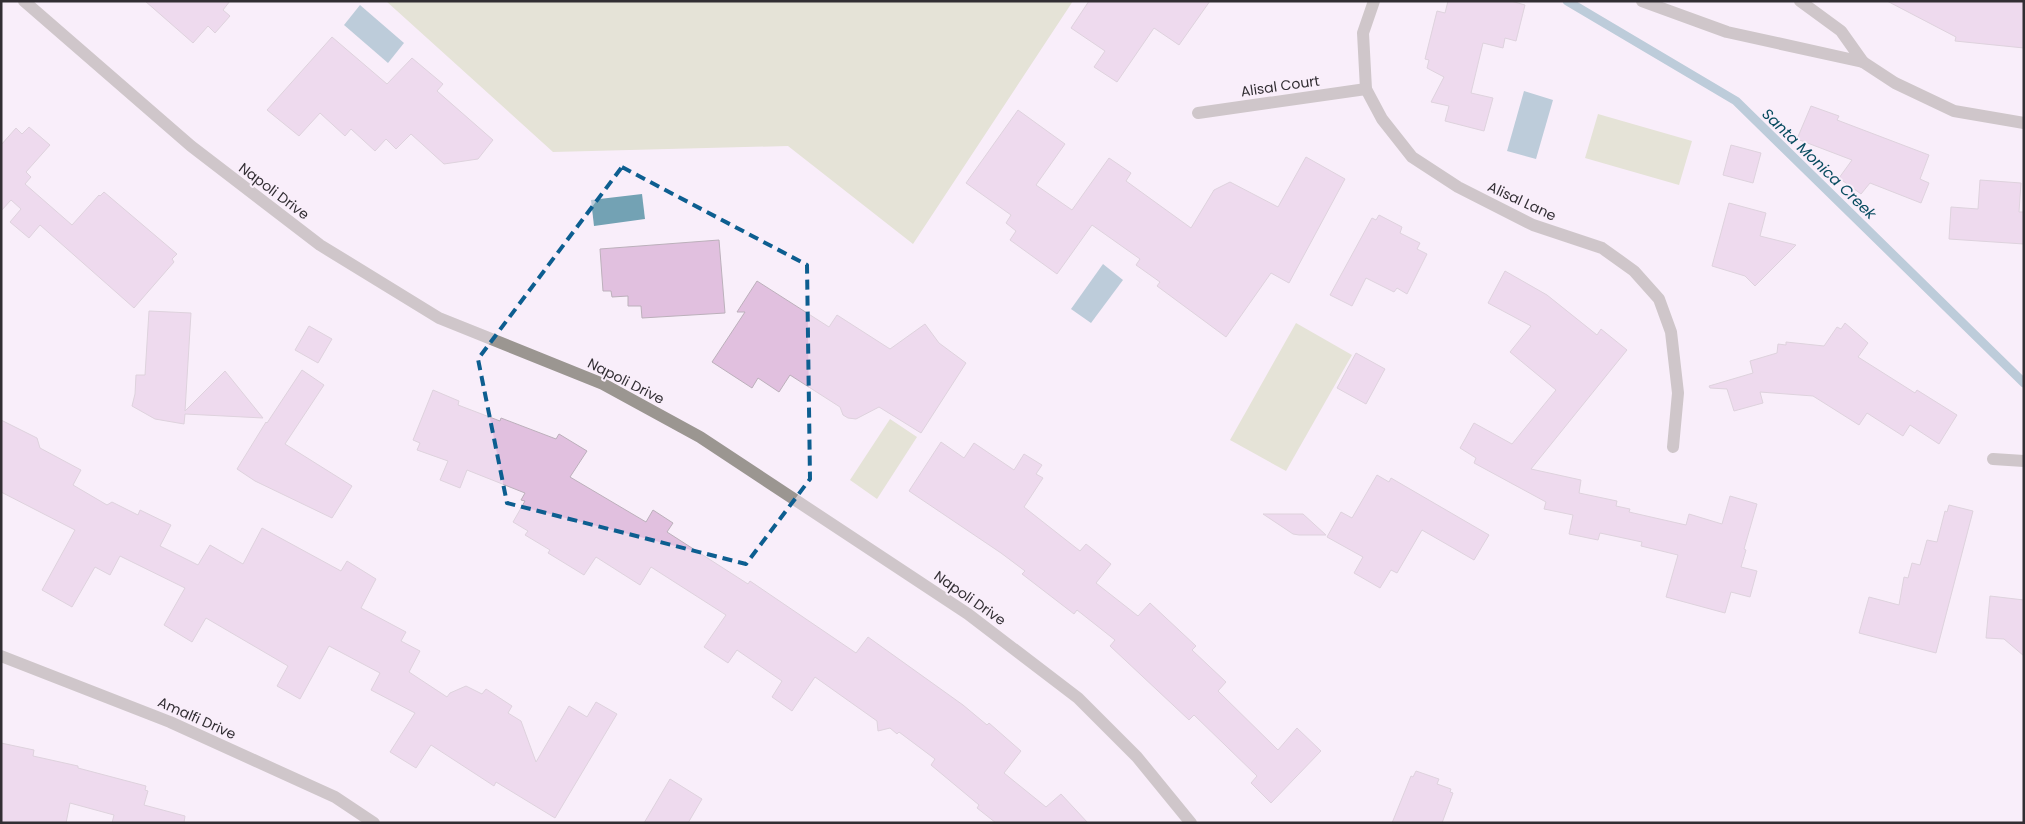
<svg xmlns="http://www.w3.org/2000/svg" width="2025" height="824" viewBox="0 0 2025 824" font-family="Poppins,sans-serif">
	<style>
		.green { fill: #ccd4ae }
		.water { fill: #73a2b4 }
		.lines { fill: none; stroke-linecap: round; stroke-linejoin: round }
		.stream { stroke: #73a2b4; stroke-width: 9 }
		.building { fill: #e1c0df; stroke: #bcb0bb }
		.street { stroke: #9b9691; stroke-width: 12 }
		.marked { fill: none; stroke: #0d5e90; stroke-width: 4; stroke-dasharray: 10 6; stroke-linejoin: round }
		.labels { text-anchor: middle; stroke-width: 4; stroke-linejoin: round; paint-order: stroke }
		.street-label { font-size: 14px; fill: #322e33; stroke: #f9eefa }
		.water-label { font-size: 15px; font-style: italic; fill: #074b5f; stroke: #f9eefa }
	</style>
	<rect width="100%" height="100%" fill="#f9eefa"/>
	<g class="green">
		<path d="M 386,1 L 1073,1 L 913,244 L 788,146 L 553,152 Z"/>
		<path d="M 1598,114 L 1692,141 L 1679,185 L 1585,158 Z"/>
		<path d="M 1296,323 L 1352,355 L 1286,471 L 1230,440 Z"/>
		<path d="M 890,419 L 917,437 L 877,499 L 850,480 Z"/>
	</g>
	<g class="water">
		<path d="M 360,5 L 404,43 L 388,63 L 344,25 Z"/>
		<path d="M 1524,91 L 1553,100 L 1536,159 L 1507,151 Z"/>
		<path d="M 642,194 L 645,219 L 594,226 L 591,200 Z"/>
		<path d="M 1103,264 L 1123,280 L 1091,323 L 1071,309 Z"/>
	</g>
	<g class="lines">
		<path class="stream" d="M 1567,1 L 1736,101 L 2024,383"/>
	</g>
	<g class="building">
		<path d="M 145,1 L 230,1 L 223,10 L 230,16 L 215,33 L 208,26 L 193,43 Z"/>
		<path d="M 1089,1 L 1210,1 L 1179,45 L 1154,28 L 1117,82 L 1094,67 L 1105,51 L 1071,28 Z"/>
		<path d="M 1448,1 L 1511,1 L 1525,5 L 1516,41 L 1505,38 L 1503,48 L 1483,43 L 1471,93 L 1493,98 L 1484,131 L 1445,121 L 1449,106 L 1431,102 L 1444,77 L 1427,68 L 1429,60 L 1425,59 L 1437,11 L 1445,13 Z"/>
		<path d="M 1887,1 L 2024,1 L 2024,48 L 1955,41 L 1956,37 Z"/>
		<path d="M 332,37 L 387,84 L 412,58 L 443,84 L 437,91 L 493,140 L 478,159 L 444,164 L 411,134 L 396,149 L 386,139 L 375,151 L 351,129 L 345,136 L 320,113 L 299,136 L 267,110 Z"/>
		<path d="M 1811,106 L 1839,116 L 1837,120 L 1929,155 L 1920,179 L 1929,183 L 1921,203 L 1870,183 L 1861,194 L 1839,178 L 1852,160 L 1797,139 Z"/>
		<path d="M 1018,110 L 1065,144 L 1036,185 L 1072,210 L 1109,158 L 1131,173 L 1126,181 L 1191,228 L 1214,190 L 1230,182 L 1278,207 L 1306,157 L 1345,179 L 1289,283 L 1271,273 L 1226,337 L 1157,286 L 1160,282 L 1136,265 L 1140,259 L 1092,225 L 1057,274 L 1010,240 L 1016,231 L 1006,223 L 1011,215 L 966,183 Z"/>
		<path d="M 29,127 L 50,145 L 26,172 L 31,177 L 25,184 L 72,225 L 99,195 L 100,196 L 104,192 L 177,254 L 172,259 L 174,262 L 134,308 L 40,225 L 29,238 L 10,222 L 21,209 L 11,200 L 1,211 L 1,145 L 16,128 L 22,134 Z"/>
		<path d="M 1731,145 L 1761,153 L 1753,183 L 1723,175 Z"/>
		<path d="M 1980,180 L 2021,183 L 2019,212 L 2024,212 L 2024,244 L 1949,239 L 1951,207 L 1978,209 Z"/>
		<path d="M 1729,203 L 1766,213 L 1760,236 L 1796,245 L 1755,286 L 1745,276 L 1712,266 Z"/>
		<path d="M 1379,215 L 1402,227 L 1400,233 L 1420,243 L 1417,249 L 1427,254 L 1407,294 L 1397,288 L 1394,292 L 1366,278 L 1352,306 L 1330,295 L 1372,218 L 1376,220 Z"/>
		<path d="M 719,240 L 725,313 L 642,318 L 641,306 L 628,306 L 628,296 L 612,297 L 611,291 L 603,291 L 600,249 Z"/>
		<path d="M 1505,271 L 1547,295 L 1597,335 L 1601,329 L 1627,350 L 1531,469 L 1581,480 L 1579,493 L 1617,501 L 1616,506 L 1630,509 L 1629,512 L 1686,525 L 1689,514 L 1722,524 L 1730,496 L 1757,504 L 1744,549 L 1746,550 L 1741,567 L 1757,571 L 1750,597 L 1731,592 L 1725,613 L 1666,597 L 1678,555 L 1641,546 L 1642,542 L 1600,533 L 1598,540 L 1569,534 L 1573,515 L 1544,509 L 1546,502 L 1474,463 L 1476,458 L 1460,448 L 1474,423 L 1512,444 L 1556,390 L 1510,352 L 1531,326 L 1488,303 Z"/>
		<path d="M 757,281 L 829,327 L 837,315 L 890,349 L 925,324 L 939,343 L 966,363 L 921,433 L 879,407 L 856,419 L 848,418 L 843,415 L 840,407 L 790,375 L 779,392 L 758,378 L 752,388 L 712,362 L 745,312 L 737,312 Z"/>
		<path d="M 149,311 L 191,313 L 185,411 L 225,371 L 263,418 L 185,414 L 184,424 L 155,419 L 132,406 L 135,394 L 136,375 L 145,375 Z"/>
		<path d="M 1845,323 L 1868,343 L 1858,357 L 1915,393 L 1917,390 L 1957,415 L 1939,444 L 1910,425 L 1903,436 L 1867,413 L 1859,425 L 1813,396 L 1760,392 L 1763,403 L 1734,411 L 1727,389 L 1710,388 L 1709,386 L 1753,373 L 1750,361 L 1777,353 L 1778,344 L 1786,345 L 1786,342 L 1824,346 L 1837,327 L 1841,329 Z"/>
		<path d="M 309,326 L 332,339 L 318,363 L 295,350 Z"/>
		<path d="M 1356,353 L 1385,369 L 1366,404 L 1337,388 Z"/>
		<path d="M 302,370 L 324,385 L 285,444 L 352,486 L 332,518 L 255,481 L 237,469 L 266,422 L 267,423 Z"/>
		<path d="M 433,390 L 459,401 L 458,405 L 500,421 L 501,418 L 556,439 L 559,434 L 587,451 L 570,477 L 646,522 L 653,510 L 673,523 L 667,532 L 748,584 L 750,581 L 856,653 L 868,637 L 963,705 L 987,725 L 989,723 L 1021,751 L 1004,773 L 1046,807 L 1061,794 L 1088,823 L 996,823 L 977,808 L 979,805 L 931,765 L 935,759 L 899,732 L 897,734 L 890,728 L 878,731 L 877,721 L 815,677 L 792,711 L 772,697 L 782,681 L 737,650 L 728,663 L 704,647 L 726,615 L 651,567 L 640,585 L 596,557 L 584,575 L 548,553 L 550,550 L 525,535 L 528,531 L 513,522 L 525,501 L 521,500 L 525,493 L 467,470 L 460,488 L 440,480 L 448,461 L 417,450 L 420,443 L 413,440 Z"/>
		<path d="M 1,420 L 37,438 L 40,448 L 81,470 L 73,485 L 107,505 L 112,502 L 138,515 L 140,510 L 171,525 L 160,546 L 198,565 L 210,545 L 243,564 L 262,528 L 341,571 L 347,561 L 376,579 L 361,608 L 406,632 L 401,641 L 420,651 L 409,672 L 447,697 L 450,693 L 466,686 L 482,694 L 486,689 L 512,706 L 508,713 L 521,721 L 536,762 L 569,706 L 587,717 L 596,702 L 617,714 L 555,818 L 496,782 L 494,786 L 431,745 L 416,768 L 390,752 L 415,713 L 371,690 L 380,673 L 329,646 L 300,699 L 277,686 L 288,666 L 206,618 L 192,642 L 164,625 L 185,588 L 120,556 L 110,575 L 95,567 L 72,607 L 42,590 L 75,530 L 1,492 Z"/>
		<path d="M 941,442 L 964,458 L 974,443 L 1014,470 L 1024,454 L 1042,465 L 1036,474 L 1043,478 L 1024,507 L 1080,551 L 1086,544 L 1111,564 L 1096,583 L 1138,616 L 1150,603 L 1196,646 L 1192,650 L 1226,682 L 1218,691 L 1278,750 L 1297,728 L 1321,751 L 1271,803 L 1251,783 L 1257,776 L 1194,715 L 1189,720 L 1110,646 L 1115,640 L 1077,610 L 1074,614 L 1022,574 L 1025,571 L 1001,553 L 909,491 Z"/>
		<path d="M 1377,475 L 1389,482 L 1391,478 L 1489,535 L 1474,560 L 1422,530 L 1397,573 L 1391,570 L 1380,588 L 1354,573 L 1363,557 L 1327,537 L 1341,512 L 1352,518 Z"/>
		<path d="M 1949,505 L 1973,511 L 1936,653 L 1859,633 L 1869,597 L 1899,605 L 1904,577 L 1908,578 L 1912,563 L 1920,565 L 1927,540 L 1937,542 L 1945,511 L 1947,512 Z"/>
		<path d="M 1263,514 L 1303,514 L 1326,535 L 1299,535 L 1293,534 Z"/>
		<path d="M 1990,596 L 2024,600 L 2024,656 L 2004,639 L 1986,638 Z"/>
		<path d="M 1,743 L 34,750 L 33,756 L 78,766 L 78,768 L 146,786 L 145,790 L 148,791 L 144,805 L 185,816 L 184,823 L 112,823 L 114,815 L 70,803 L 66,823 L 1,823 Z"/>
		<path d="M 1416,771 L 1439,779 L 1437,784 L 1451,789 L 1450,792 L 1453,793 L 1442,823 L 1392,823 L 1411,776 L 1413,777 Z"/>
		<path d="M 670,779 L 702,799 L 688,823 L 644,823 Z"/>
	</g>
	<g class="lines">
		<g class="street">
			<path d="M 24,1 L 191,146 L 320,245 L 439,318 L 603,384 L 700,437 L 968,614 L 1078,698 L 1137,757 L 1191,823"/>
			<path d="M 1374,1 L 1363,33 L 1366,89 L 1382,119 L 1412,157 L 1458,187 L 1533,225 L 1602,248 L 1634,271 L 1659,299 L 1671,332 L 1678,393 L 1673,447"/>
			<path d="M 1642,1 L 1727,32 L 1863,62 L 1895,83 L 1954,111 L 2024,123"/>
			<path d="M 1800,1 L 1841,31 L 1863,62"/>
			<path d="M 1198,113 L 1366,89"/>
			<path d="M 1993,459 L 2024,461"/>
			<path d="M 1,656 L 170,722 L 335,797 L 374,823"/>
		</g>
	</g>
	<path d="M0 0H2025V824H0ZM 622,167 L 807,265 L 810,479 L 746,564 L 507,503 L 478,359 Z" fill="#f9eefa" fill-opacity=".55" fill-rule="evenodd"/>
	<path class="marked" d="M 622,167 L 807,265 L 810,479 L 746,564 L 507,503 L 478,359 Z"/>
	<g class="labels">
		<g class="street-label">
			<text transform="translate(1280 86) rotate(-8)" y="5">Alisal Court</text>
			<text transform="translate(274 191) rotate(37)" y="5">Napoli Drive</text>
			<text transform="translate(1522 201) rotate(25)" y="5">Alisal Lane</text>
			<text transform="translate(626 381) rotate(27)" y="5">Napoli Drive</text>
			<text transform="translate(970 598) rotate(35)" y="5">Napoli Drive</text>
			<text transform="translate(197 718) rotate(24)" y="5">Amalfi Drive</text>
		</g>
		<g class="water-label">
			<text transform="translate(1819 164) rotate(44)" y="5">Santa Monica Creek</text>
		</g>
	</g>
	<rect width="2025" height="824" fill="none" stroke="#322e33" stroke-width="5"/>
</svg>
